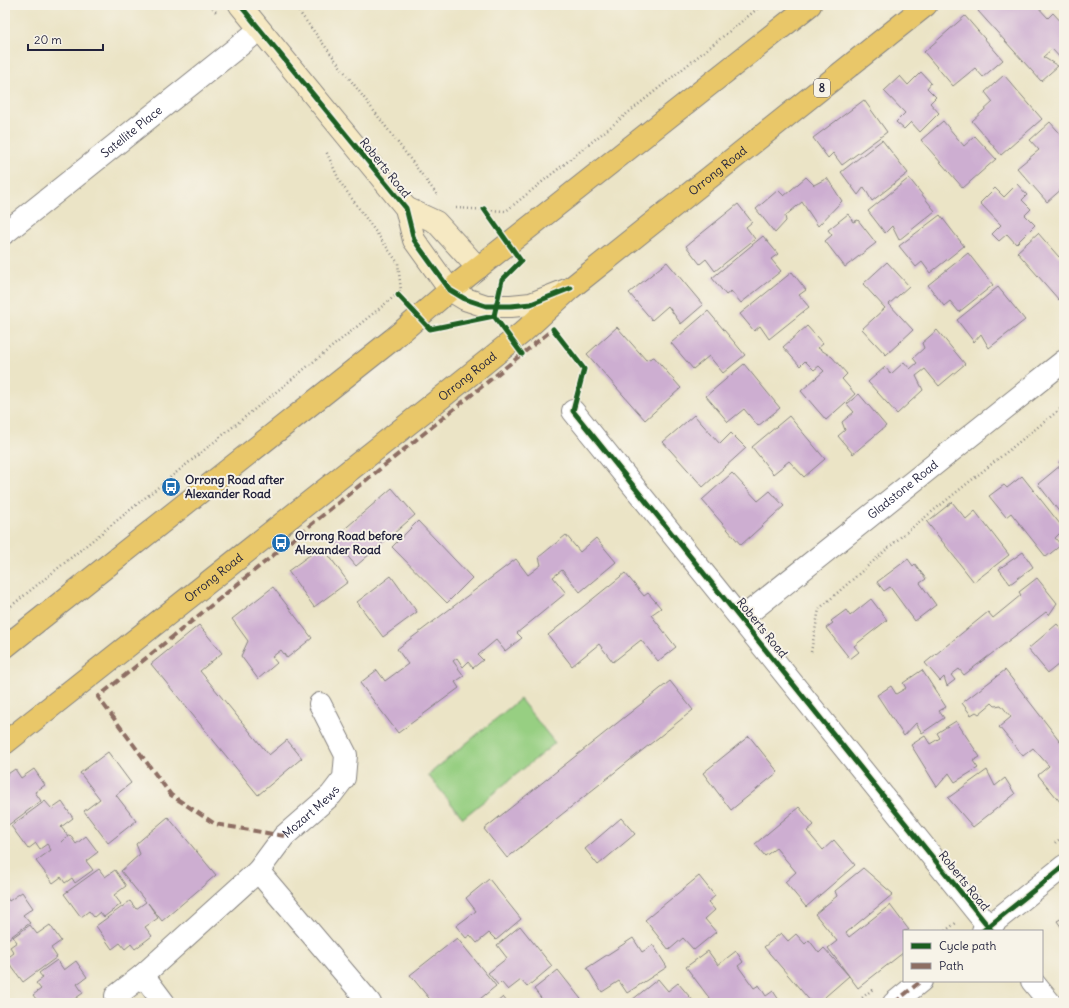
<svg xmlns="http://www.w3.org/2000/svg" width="1069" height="1008" viewBox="0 0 1069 1008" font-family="Delius,sans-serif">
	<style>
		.green { fill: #97cf82; stroke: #5c785e }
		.building { fill: #cdaed1 }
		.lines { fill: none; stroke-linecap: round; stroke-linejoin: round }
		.minor-casing { stroke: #868380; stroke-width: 24 }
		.secondary-casing { stroke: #868380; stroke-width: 24 }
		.trunk-casing { stroke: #868380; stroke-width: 24 }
		.path { stroke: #868380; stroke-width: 2.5; stroke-dasharray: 1 3; stroke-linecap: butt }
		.minor { stroke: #fff; stroke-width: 22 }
		.secondary { stroke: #f6e9c3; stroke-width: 22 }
		.trunk { stroke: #e9c769; stroke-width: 22 }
		.quiet { stroke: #8d6e63; stroke-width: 4; stroke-dasharray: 8 4; stroke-linecap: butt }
		.cycleway-casing { stroke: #f7f3e8; stroke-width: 8 }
		.cycleway { stroke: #1b5e20; stroke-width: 5 }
		.labels { text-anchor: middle; stroke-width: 4; stroke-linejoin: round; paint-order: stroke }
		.shield { fill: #f7f3e8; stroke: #62616f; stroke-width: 1 }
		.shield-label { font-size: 11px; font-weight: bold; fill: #22223b }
		.street-label { font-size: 12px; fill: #22223b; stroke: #f7f3e8 }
		.poi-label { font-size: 12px; font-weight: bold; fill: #22223b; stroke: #f7f3e8; text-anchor: start }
	</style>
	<rect width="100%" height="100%" fill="#f7f3e8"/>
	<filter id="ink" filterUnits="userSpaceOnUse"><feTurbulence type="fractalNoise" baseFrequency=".025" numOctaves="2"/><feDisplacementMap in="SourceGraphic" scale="8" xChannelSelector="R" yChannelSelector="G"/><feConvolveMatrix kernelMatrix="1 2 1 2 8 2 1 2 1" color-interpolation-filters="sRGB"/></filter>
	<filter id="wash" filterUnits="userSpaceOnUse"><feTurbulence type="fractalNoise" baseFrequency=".012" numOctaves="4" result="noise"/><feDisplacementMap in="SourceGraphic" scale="16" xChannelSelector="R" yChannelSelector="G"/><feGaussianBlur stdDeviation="0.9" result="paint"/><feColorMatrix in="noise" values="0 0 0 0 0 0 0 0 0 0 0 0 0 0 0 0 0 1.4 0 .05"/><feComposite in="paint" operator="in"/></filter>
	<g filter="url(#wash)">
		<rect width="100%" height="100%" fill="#ebe4c6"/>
		<path class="green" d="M 520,699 L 555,743 L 463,818 L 428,775 Z"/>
		<g id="blocks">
			<g class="building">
				<path d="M 985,5 L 1036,5 L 1048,18 L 1053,13 L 1064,25 L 1064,58 L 1062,60 L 1052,49 L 1043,57 L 1058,66 L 1041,81 L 978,11 Z"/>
				<path d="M 965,16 L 1003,60 L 983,77 L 975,68 L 953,86 L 924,52 Z"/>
				<path d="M 921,72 L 931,83 L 927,88 L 936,97 L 930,103 L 939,113 L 920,132 L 911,122 L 904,129 L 896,122 L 905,113 L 884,91 L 900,76 L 908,85 Z"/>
				<path d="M 1004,75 L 1042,119 L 1001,155 L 972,121 L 993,102 L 985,92 Z"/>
				<path d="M 864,100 L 887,132 L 842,165 L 833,153 L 828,158 L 813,138 Z"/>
				<path d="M 943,121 L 964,146 L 975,136 L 996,159 L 963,188 L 921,140 Z"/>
				<path d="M 1050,122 L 1064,138 L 1064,187 L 1047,202 L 1017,168 L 1039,150 L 1030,140 Z"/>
				<path d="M 882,140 L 908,173 L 872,201 L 864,187 L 858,195 L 841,172 Z"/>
				<path d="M 806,177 L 814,185 L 827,178 L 842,201 L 818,226 L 802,202 L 785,216 L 786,221 L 775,233 L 756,209 L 778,190 L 784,196 Z"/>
				<path d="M 909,178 L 935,211 L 899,240 L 892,226 L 885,233 L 868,211 Z"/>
				<path d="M 1017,184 L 1027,195 L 1022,200 L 1031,209 L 1025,215 L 1035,225 L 1016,244 L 1007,234 L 999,241 L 992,234 L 1001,225 L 980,203 L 995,188 L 1004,197 Z"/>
				<path d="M 738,204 L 752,222 L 746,227 L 755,239 L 715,271 L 706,259 L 700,264 L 686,246 Z"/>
				<path d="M 848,214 L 853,222 L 858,220 L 876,243 L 845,267 L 825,241 L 832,235 L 828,230 Z"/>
				<path d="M 940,215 L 964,246 L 930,273 L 922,262 L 916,267 L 899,246 Z"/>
				<path d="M 1038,233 L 1059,257 L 1064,253 L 1064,295 L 1059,300 L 1017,252 Z"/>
				<path d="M 763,236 L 778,254 L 771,259 L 781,271 L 741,303 L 731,291 L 726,295 L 712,278 Z"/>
				<path d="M 968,253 L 993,285 L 959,312 L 950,301 L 944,306 L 928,285 Z"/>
				<path d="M 667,262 L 703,305 L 681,324 L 668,306 L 652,320 L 629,293 Z"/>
				<path d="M 887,262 L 909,286 L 889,304 L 913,330 L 886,355 L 862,329 L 885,308 L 863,284 Z"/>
				<path d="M 792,272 L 806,290 L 799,295 L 809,307 L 769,339 L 760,326 L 754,331 L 740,314 Z"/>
				<path d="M 998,287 L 1025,320 L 989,348 L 981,334 L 974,342 L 957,320 Z"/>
				<path d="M 708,311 L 745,355 L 723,373 L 709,356 L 693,369 L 671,343 Z"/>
				<path d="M 807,326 L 823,344 L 818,348 L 832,357 L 847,374 L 842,379 L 855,394 L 826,420 L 801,391 L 824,371 L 819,366 L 814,370 L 805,361 L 800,366 L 783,347 Z"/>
				<path d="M 617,327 L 646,360 L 654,357 L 681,388 L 645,420 L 587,354 Z"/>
				<path d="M 937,330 L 965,364 L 939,386 L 925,369 L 916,376 L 923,390 L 897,414 L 868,382 L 885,367 L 891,374 L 904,362 L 910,369 L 917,363 L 913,358 L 924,348 L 922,343 Z"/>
				<path d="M 744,364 L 780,408 L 758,426 L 744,409 L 728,422 L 706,396 Z"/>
				<path d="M 859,394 L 886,426 L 853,454 L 838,436 L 845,430 L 842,422 L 854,412 L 847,404 Z"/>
				<path d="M 694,415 L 720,444 L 731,433 L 746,448 L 703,487 L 663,442 Z"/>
				<path d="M 789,416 L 825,459 L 804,477 L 789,461 L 773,474 L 752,447 Z"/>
				<path d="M 1064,458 L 1064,518 L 1038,484 L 1061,465 L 1059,462 Z"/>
				<path d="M 732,473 L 758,501 L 770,491 L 784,506 L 741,545 L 702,500 Z"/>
				<path d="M 1022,476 L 1064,529 L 1055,538 L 1061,545 L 1046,557 L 1011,513 L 1006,517 L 989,496 L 1004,485 L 1007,488 Z"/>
				<path d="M 392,488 L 415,515 L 356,566 L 333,539 Z"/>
				<path d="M 952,502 L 966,519 L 975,511 L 1009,555 L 974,582 L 927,522 Z"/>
				<path d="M 418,521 L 472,578 L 447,603 L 392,547 Z"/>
				<path d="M 566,535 L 580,552 L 596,538 L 616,562 L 580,592 L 562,570 L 553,577 L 566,593 L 517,633 L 522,638 L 505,651 L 496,640 L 478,655 L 483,660 L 473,668 L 468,662 L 463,667 L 457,658 L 453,661 L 464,676 L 455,682 L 459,688 L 398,733 L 360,683 L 377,670 L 385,681 L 408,664 L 397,649 L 516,559 L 528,575 L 541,565 L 539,557 Z"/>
				<path d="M 322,546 L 348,582 L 314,607 L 288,571 Z"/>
				<path d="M 1023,552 L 1033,567 L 1010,584 L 999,569 Z"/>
				<path d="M 908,559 L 913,566 L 915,564 L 926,579 L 920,583 L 936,605 L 915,621 L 890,587 L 884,591 L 877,582 Z"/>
				<path d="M 625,573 L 644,596 L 648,593 L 661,608 L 651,615 L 676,647 L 658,661 L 641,640 L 613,662 L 599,644 L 572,666 L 548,635 Z"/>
				<path d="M 391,576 L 417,612 L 383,637 L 357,602 Z"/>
				<path d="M 1037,578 L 1057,603 L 1049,615 L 1046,612 L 964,675 L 959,669 L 951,675 L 955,680 L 947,686 L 944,677 L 940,681 L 925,663 L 988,612 L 993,618 L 1021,595 L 1019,592 Z"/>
				<path d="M 273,587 L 312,638 L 287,658 L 281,650 L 272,657 L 277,663 L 258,679 L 241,656 L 248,641 L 232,619 Z"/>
				<path d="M 871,599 L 887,620 L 854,646 L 859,652 L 850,659 L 826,628 L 833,623 L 831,621 L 846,610 L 850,616 Z"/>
				<path d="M 1057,624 L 1064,632 L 1064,660 L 1048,673 L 1028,649 Z"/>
				<path d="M 199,625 L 222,653 L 200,671 L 269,755 L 287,740 L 302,758 L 258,795 L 151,664 Z"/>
				<path d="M 922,670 L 946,707 L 939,711 L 944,718 L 922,733 L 916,723 L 904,736 L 877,695 L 891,686 L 896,694 L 906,688 L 903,683 Z"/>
				<path d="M 1005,670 L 1063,745 L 1064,744 L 1064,800 L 1061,803 L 1038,775 L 1049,766 L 1033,748 L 1023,756 L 999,727 L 1011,717 L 1001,705 L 995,706 L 992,703 L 979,714 L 976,712 L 971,715 L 962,703 Z"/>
				<path d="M 670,681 L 693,710 L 507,858 L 484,829 Z"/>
				<path d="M 1064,686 L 1064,696 L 1059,690 Z"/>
				<path d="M 956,721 L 980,757 L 973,761 L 978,768 L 955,782 L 949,773 L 937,787 L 911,745 L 925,736 L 930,744 L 940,738 L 937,733 Z"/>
				<path d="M 749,736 L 778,772 L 731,810 L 703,773 Z"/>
				<path d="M 108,752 L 131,783 L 116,795 L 136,821 L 108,843 L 84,811 L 100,799 L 80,773 Z"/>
				<path d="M 15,769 L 21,778 L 34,769 L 45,785 L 35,792 L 41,801 L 7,826 L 5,823 L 5,776 Z"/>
				<path d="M 987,770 L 995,786 L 1005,778 L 1015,794 L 973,827 L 948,798 Z"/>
				<path d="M 45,801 L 52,809 L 62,802 L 73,818 L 61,827 L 68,836 L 61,842 L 70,835 L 76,844 L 86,836 L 98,852 L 86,861 L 93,870 L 75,883 L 72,878 L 65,883 L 61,877 L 53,883 L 36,861 L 51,850 L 47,844 L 40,849 L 36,843 L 28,849 L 11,826 Z"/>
				<path d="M 799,807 L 814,825 L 807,831 L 823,850 L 834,840 L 855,865 L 806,907 L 785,882 L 796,872 L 776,848 L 765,856 L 755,844 Z"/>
				<path d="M 168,817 L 216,875 L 162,921 L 148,903 L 158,918 L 145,927 L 152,936 L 135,949 L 131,944 L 125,949 L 120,943 L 112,949 L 96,926 L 130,901 L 136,909 L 146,902 L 121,871 L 140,854 L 136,844 Z"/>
				<path d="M 621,818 L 635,834 L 598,865 L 585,849 Z"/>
				<path d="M 863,868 L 893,894 L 846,933 L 849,937 L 890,905 L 909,930 L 904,931 L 904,952 L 858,988 L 828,948 L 837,941 L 815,914 L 837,896 L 835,891 Z"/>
				<path d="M 99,869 L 105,877 L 115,870 L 126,886 L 114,895 L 121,904 L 104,917 L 100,912 L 94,917 L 89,911 L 81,917 L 64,894 Z"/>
				<path d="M 699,876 L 715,896 L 708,902 L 715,910 L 705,919 L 716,932 L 694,950 L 683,938 L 669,950 L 645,920 Z"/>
				<path d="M 489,879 L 521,919 L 496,940 L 489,933 L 477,943 L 470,935 L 466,938 L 456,926 L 476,911 L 466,898 Z"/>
				<path d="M 22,892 L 33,908 L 23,915 L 30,923 L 5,941 L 5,895 L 9,901 Z"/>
				<path d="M 1064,917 L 1064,931 L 1057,921 Z"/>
				<path d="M 30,925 L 37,934 L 50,925 L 61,941 L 51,948 L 57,957 L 23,982 L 6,959 L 14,953 L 10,947 L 17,942 L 13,937 Z"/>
				<path d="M 520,926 L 552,966 L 527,987 L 521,980 L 508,990 L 501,982 L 498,985 L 488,973 L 507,958 L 497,945 Z"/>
				<path d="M 781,933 L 788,941 L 796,934 L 805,944 L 809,940 L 819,953 L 824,948 L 849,976 L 818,1003 L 812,1003 L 764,947 Z"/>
				<path d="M 457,938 L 496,986 L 475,1003 L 433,1003 L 410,975 Z"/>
				<path d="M 633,938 L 642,952 L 653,945 L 667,967 L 627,993 L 619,981 L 602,992 L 587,968 Z"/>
				<path d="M 708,951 L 718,965 L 736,951 L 743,962 L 738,966 L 754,988 L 759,985 L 766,996 L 773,991 L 781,1003 L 713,1003 L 686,967 Z"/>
				<path d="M 57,960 L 64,970 L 76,961 L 87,977 L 77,984 L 83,993 L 69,1003 L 39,1003 L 33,995 L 41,989 L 36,983 L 43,978 L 39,973 Z"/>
				<path d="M 558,970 L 584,1003 L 543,1003 L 544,1002 L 534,989 Z"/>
				<path d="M 658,979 L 668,991 L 678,983 L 695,1003 L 634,1003 L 632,1000 Z"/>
				<path d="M 503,997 L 508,1003 L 496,1003 Z"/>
			</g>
		</g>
	</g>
	<g filter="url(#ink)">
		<use href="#blocks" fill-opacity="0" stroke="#868380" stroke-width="1"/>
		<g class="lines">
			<g class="minor-casing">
				<g id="minor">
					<path id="s1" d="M 5,233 L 259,30"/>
					<path d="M 573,411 L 992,931"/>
					<path id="s2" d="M 741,619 L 1064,361"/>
					<path d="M 258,871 L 370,1003"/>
					<path d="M 983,931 L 1064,866"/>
					<path d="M 1032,981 L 1050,1003"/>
					<path d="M 116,996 L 143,975"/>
					<path id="s3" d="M 164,1003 L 143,975 L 258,871 L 284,836 L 331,795 L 344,778 L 346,755 L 320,704"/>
					<path d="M 894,1003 L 921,981"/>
				</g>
			</g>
			<g class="secondary-casing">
				<g id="secondary">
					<path d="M 240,5 L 406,208 L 414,240 L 450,290 L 465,299 L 486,306 L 511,306 L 531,304 L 569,289"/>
					<path d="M 406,208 L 436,222 L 478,268"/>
				</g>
			</g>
			<g class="trunk-casing">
				<g id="trunk">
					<path d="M 5,647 L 393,339 L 450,290 L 810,5"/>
					<path id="s4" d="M 5,743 L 446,394 L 522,333 L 571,288 L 926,5"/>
				</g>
			</g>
			<g class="path">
				<path d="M 210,5 L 216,12"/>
				<path d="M 294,5 L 438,196"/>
				<path d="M 456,208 L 506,211 L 762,5"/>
				<path d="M 5,611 L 401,291 L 398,263 L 340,182 L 326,151"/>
				<path d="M 811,652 L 819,609 L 903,535 L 1064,406"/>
				<path d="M 1055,843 L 1064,836"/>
				<path d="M 945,931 L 956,923"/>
				<path d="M 856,1003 L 874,988"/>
			</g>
			<use href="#minor" class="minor"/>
			<use href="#secondary" class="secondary"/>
			<use href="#trunk" class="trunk"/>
			<g class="quiet">
				<path d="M 284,836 L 215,824 L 171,795 L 98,697 L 553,329"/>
				<path d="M 894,1003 L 921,981"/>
			</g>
			<g class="cycleway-casing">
				<g id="cycleway">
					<path d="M 240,5 L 406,208 L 414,240 L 450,290 L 465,299 L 486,306 L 511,306 L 531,304 L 571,288"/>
					<path d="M 484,209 L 521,261 L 502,280 L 494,316 L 522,354"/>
					<path d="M 398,295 L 430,329 L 494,316"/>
					<path d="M 553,329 L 584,369 L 573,411 L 992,931"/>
					<path d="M 983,931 L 1064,866"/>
				</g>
			</g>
			<use href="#cycleway" class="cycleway"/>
		</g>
	</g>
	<defs>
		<g id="bus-disc" transform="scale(1)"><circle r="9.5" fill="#1f6fb2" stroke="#f7f3e8"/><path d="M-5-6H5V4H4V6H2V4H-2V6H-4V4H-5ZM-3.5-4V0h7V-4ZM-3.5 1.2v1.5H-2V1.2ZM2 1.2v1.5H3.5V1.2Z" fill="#fff"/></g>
	</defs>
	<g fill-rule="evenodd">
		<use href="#bus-disc" x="171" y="487"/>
		<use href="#bus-disc" x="281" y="543"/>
	</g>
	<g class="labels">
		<rect class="shield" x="814" y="79" width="16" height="18" rx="3"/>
		<g class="shield-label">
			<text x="822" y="92">8</text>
		</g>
		<g class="street-label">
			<text dy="4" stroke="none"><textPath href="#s1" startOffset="162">Satellite Place</textPath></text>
			<text transform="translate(385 168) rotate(51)" y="4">Roberts Road</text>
			<text dy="4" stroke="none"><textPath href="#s4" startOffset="914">Orrong Road</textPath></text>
			<text dy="4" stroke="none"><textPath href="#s4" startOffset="590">Orrong Road</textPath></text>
			<text dy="4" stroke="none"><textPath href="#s2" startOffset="207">Gladstone Road</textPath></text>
			<text dy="4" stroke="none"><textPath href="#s4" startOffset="266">Orrong Road</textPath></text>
			<text transform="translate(762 628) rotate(51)" y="4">Roberts Road</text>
			<text dy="4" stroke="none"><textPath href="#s3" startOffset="270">Mozart Mews</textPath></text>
			<text transform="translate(964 881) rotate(51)" y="4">Roberts Road</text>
		</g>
		<g class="poi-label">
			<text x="185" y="484">Orrong Road after<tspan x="185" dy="14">Alexander Road</tspan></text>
			<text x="295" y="540">Orrong Road before<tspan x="295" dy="14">Alexander Road</tspan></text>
		</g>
	</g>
	<rect width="1069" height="1008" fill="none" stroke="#f7f3e8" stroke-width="20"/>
	<rect x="903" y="930" width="140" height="52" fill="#f7f3e8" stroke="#a29fa3"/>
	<rect x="911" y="943" width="20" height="6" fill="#1b5e20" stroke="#a29fa3"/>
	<text x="939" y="950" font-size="12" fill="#22223b">Cycle path</text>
	<rect x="911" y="963" width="20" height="6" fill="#8d6e63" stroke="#a29fa3"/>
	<text x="939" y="970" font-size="12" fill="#22223b">Path</text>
	<path d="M28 44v6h75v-6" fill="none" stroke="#22223b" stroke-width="2"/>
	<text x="34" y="44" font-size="12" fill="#22223b" stroke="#f7f3e8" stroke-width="3" paint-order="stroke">20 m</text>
</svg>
